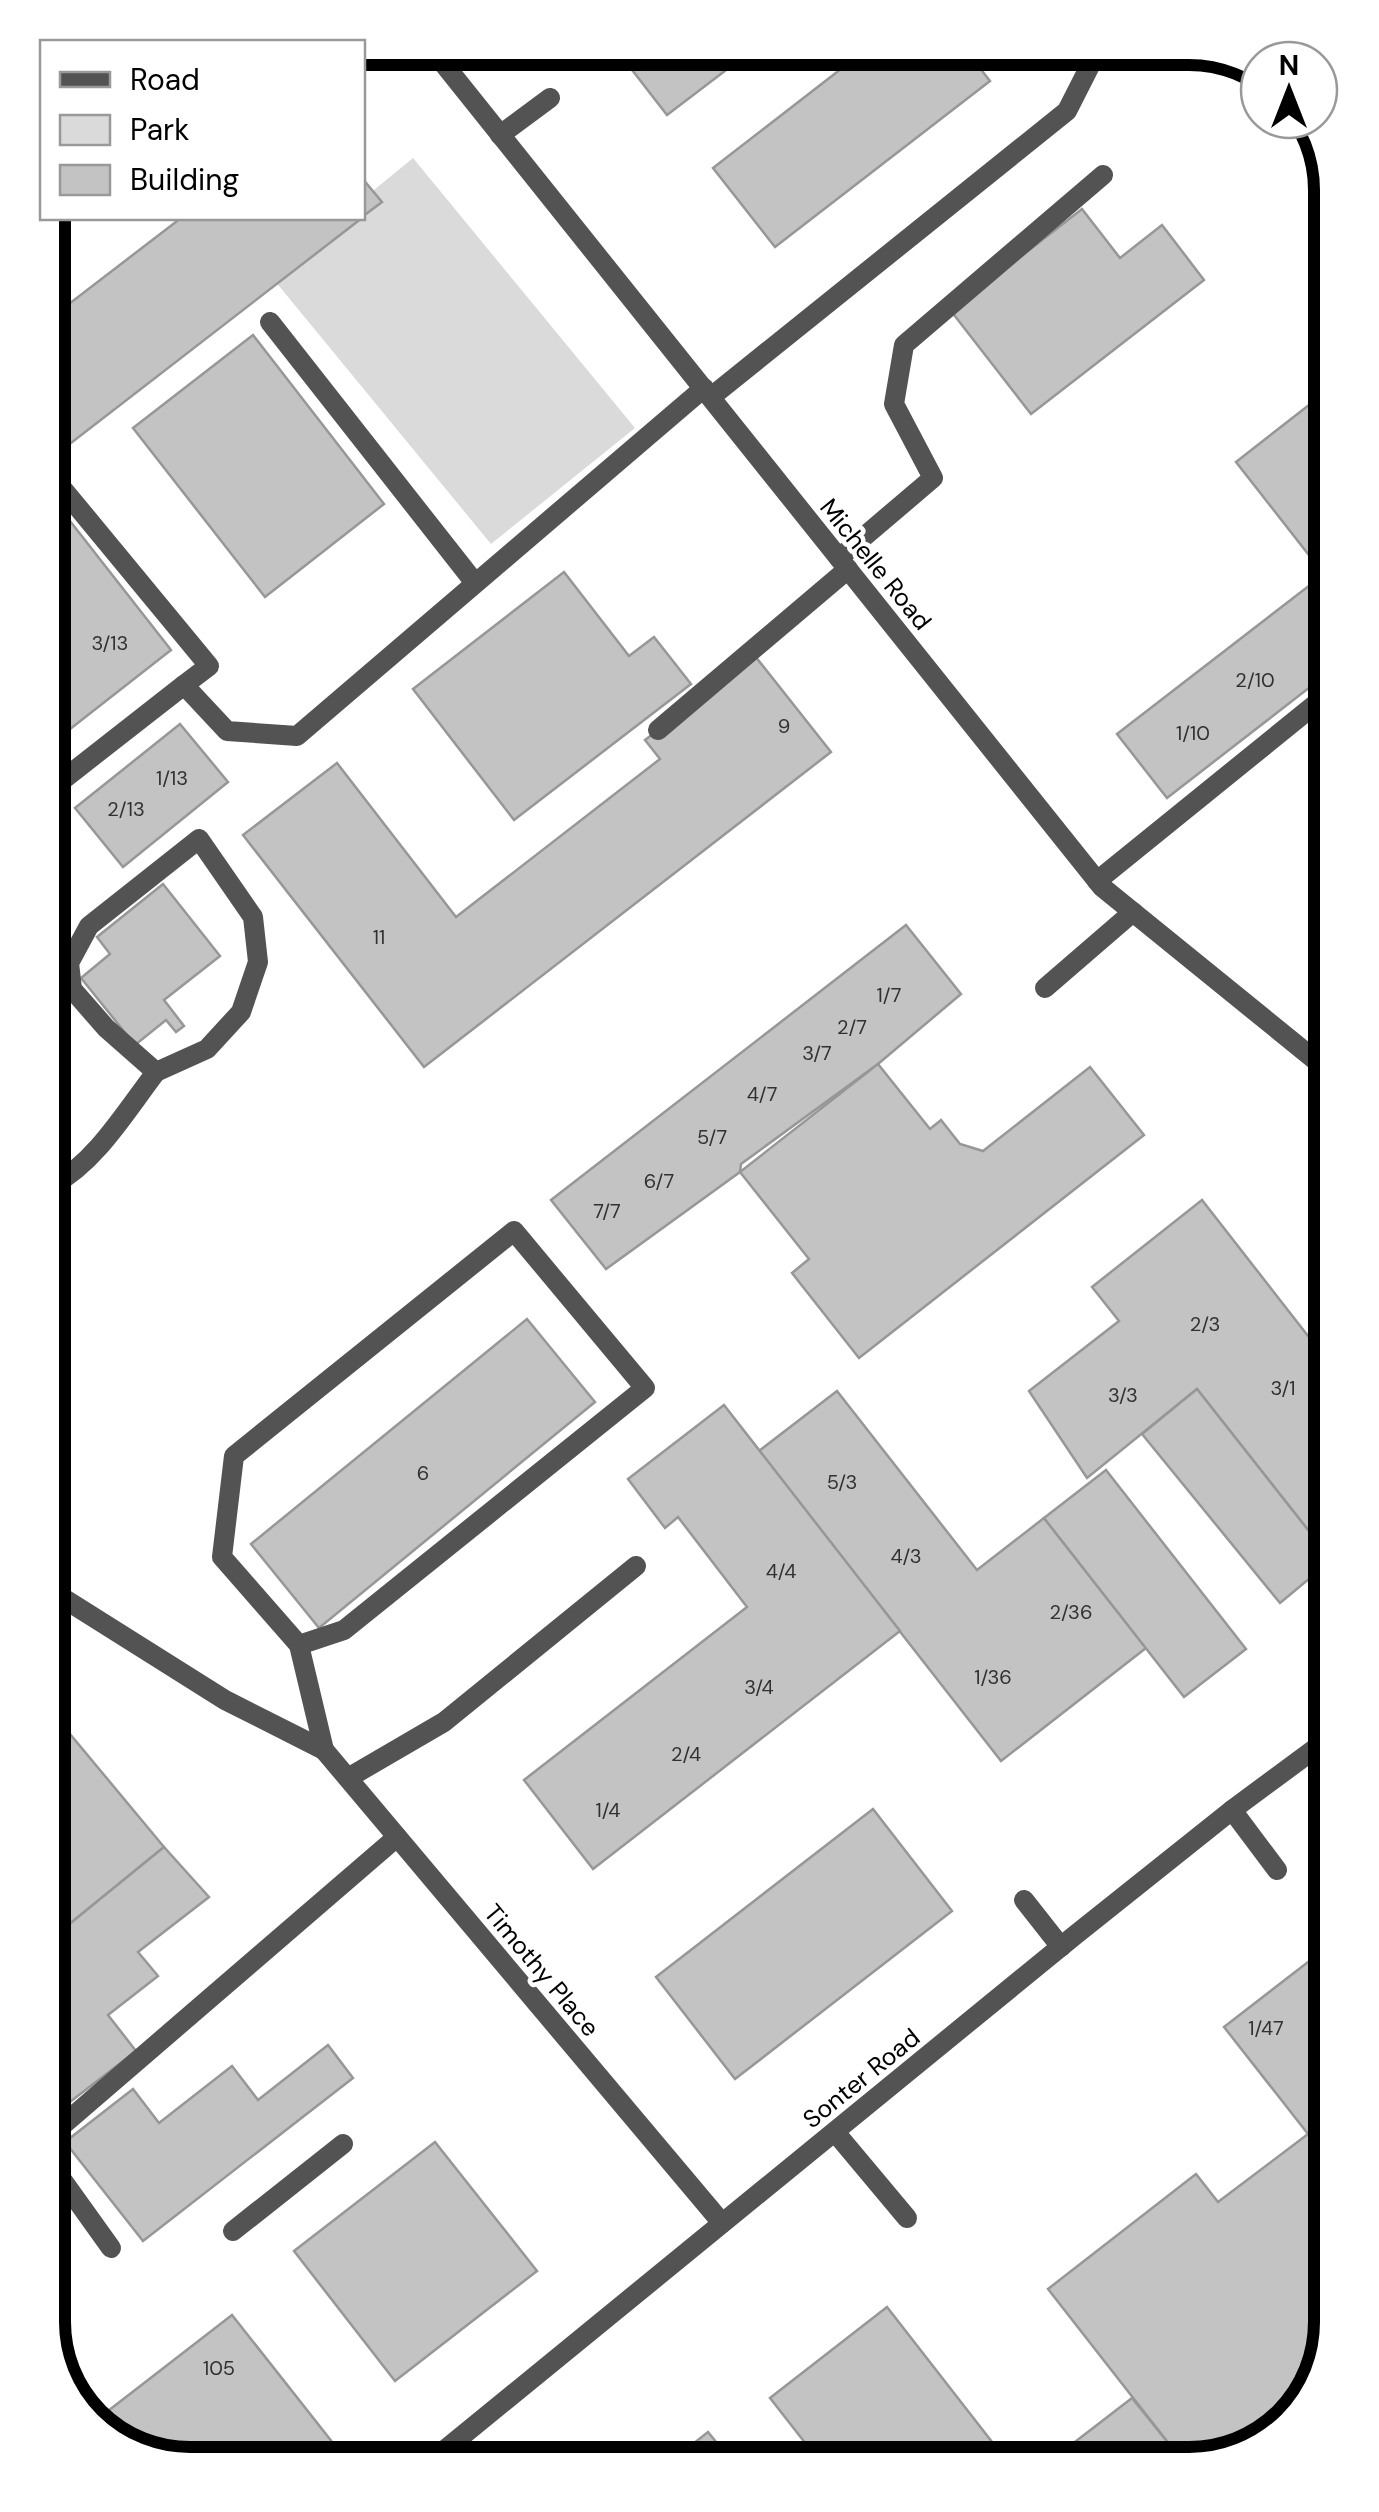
<svg xmlns="http://www.w3.org/2000/svg" width="1379" height="2512" viewBox="0 0 1379 2512" font-family="'DM Sans',sans-serif">
	<style>
		.green { fill: #dadada }
		.building { fill: #c3c3c3; stroke: #979797; stroke-width: 2.5 }
		.lines { fill: none; stroke-linecap: round; stroke-linejoin: round }
		.service { stroke: #535353; stroke-width: 20 }
		.minor { stroke: #535353; stroke-width: 20 }
		.labels { text-anchor: middle; stroke-width: 9; stroke-linejoin: round; paint-order: stroke }
		.number-label { font-size: 20px; fill: #313131 }
		.street-label { font-size: 25px; fill: #000; stroke: #fff }
		.rim { fill: none; stroke: #000; stroke-width: 12 }
	</style>
	<rect width="100%" height="100%" fill="#fff"/>
	<path class="green" d="M 413,158 L 635,428 L 491,544 L 270,275 L 340,218 L 362,218 L 363,199 Z"/>
	<g class="building">
		<path d="M 634,48 L 755,48 L 667,115 L 622,57 Z"/>
		<path d="M 868,48 L 964,48 L 990,81 L 775,247 L 713,168 Z"/>
		<path d="M 362,178 L 382,202 L 362,217 Z"/>
		<path d="M 1082,209 L 1120,258 L 1162,225 L 1204,280 L 1031,414 L 951,311 Z"/>
		<path d="M 181,218 L 362,218 L 49,460 L 48,320 Z"/>
		<path d="M 253,335 L 384,504 L 265,597 L 133,428 Z"/>
		<path d="M 1309,405 L 1322,421 L 1323,573 L 1236,462 Z"/>
		<path d="M 70,521 L 171,650 L 51,744 L 50,537 Z"/>
		<path d="M 564,572 L 629,656 L 654,637 L 691,684 L 514,820 L 413,689 Z"/>
		<path d="M 1323,575 L 1323,677 L 1167,798 L 1117,734 Z"/>
		<path d="M 755,656 L 831,752 L 424,1067 L 243,835 L 337,763 L 456,917 L 660,759 L 645,740 Z"/>
		<path d="M 180,724 L 228,782 L 123,867 L 75,808 Z"/>
		<path d="M 163,884 L 220,956 L 164,1000 L 184,1026 L 176,1032 L 166,1020 L 135,1045 L 81,978 L 110,954 L 97,937 Z"/>
		<path d="M 906,925 L 961,994 L 878,1064 L 741,1164 L 740,1172 L 606,1269 L 551,1200 Z"/>
		<path d="M 878,1064 L 930,1129 L 941,1120 L 960,1144 L 983,1151 L 1090,1067 L 1144,1135 L 859,1358 L 792,1273 L 809,1259 L 740,1172 Z"/>
		<path d="M 1202,1200 L 1326,1359 L 1327,1554 L 1197,1389 L 1087,1478 L 1029,1391 L 1119,1321 L 1092,1287 Z"/>
		<path d="M 527,1319 L 595,1402 L 319,1628 L 251,1544 Z"/>
		<path d="M 1197,1389 L 1327,1554 L 1327,1564 L 1280,1603 L 1142,1434 Z"/>
		<path d="M 837,1391 L 977,1570 L 1044,1518 L 1146,1648 L 1001,1761 L 759,1451 Z"/>
		<path d="M 724,1405 L 900,1631 L 593,1869 L 524,1780 L 747,1607 L 678,1517 L 665,1528 L 628,1479 Z"/>
		<path d="M 1106,1470 L 1246,1649 L 1184,1697 L 1044,1518 Z"/>
		<path d="M 55,1716 L 164,1847 L 56,1935 Z"/>
		<path d="M 873,1809 L 952,1911 L 735,2079 L 656,1977 Z"/>
		<path d="M 164,1847 L 209,1897 L 138,1952 L 158,1976 L 108,2015 L 136,2051 L 57,2112 L 56,1935 Z"/>
		<path d="M 1321,1952 L 1329,1963 L 1331,2331 L 1307,2402 L 1244,2453 L 1177,2454 L 1048,2289 L 1196,2174 L 1218,2202 L 1308,2134 L 1224,2027 Z"/>
		<path d="M 328,2045 L 353,2078 L 143,2241 L 65,2142 L 133,2089 L 159,2123 L 232,2066 L 258,2100 Z"/>
		<path d="M 435,2142 L 537,2271 L 395,2381 L 294,2251 Z"/>
		<path d="M 887,2307 L 1003,2456 L 817,2458 L 770,2398 Z"/>
		<path d="M 232,2315 L 333,2443 L 308,2463 L 181,2464 L 110,2440 L 95,2421 Z"/>
		<path d="M 1132,2398 L 1177,2454 L 1058,2455 Z"/>
		<path d="M 708,2432 L 730,2459 L 674,2459 Z"/>
	</g>
	<g class="lines">
		<g class="service">
			<path d="M 500,135 L 550,98"/>
			<path d="M 270,322 L 475,583"/>
			<path d="M 711,397 L 1067,111 L 1099,48"/>
			<path d="M 49,498 L 62,488 L 209,666 L 184,685"/>
			<path d="M 839,558 L 933,478 L 894,404 L 904,345 L 1103,175"/>
			<path d="M 658,730 L 848,569"/>
			<path d="M 51,789 L 184,685 L 227,731 L 297,736 L 704,388"/>
			<path d="M 199,839 L 253,917 L 258,962 L 241,1012 L 207,1049 L 156,1072 L 106,1028 L 72,989 L 69,963 L 89,926 Z"/>
			<path d="M 1097,881 L 1323,698"/>
			<path d="M 1045,988 L 1133,912"/>
			<path d="M 53,1185 C 96,1162 126,1111 156,1072"/>
			<path d="M 55,1593 L 225,1700 L 324,1750"/>
			<path d="M 299,1645 L 344,1630 L 645,1388 L 514,1231 L 234,1456 L 222,1557 L 299,1645 L 324,1750"/>
			<path d="M 348,1778 L 444,1722 L 636,1566"/>
			<path d="M 1232,1810 L 1277,1870"/>
			<path d="M 1024,1900 L 1061,1947"/>
			<path d="M 57,2130 L 397,1837"/>
			<path d="M 835,2132 L 907,2218"/>
			<path d="M 58,2174 L 111,2248"/>
			<path d="M 233,2231 L 343,2144"/>
		</g>
		<g class="minor">
			<path d="M 431,48 L 1102,887 L 1325,1068"/>
			<path d="M 324,1750 L 722,2223"/>
			<path d="M 430,2462 L 1074,1936 L 1232,1810 L 1328,1739"/>
		</g>
	</g>
	<g class="labels">
		<g class="number-label">
			<text x="110" y="650">3/13</text>
			<text x="1255" y="687">2/10</text>
			<text x="784" y="733">9</text>
			<text x="1193" y="740">1/10</text>
			<text x="172" y="785">1/13</text>
			<text x="126" y="816">2/13</text>
			<text x="379" y="944">11</text>
			<text x="889" y="1002">1/7</text>
			<text x="852" y="1034">2/7</text>
			<text x="817" y="1060">3/7</text>
			<text x="762" y="1101">4/7</text>
			<text x="712" y="1144">5/7</text>
			<text x="659" y="1188">6/7</text>
			<text x="607" y="1218">7/7</text>
			<text x="1205" y="1331">2/3</text>
			<text x="1283" y="1395">3/1</text>
			<text x="1123" y="1402">3/3</text>
			<text x="423" y="1480">6</text>
			<text x="842" y="1489">5/3</text>
			<text x="906" y="1563">4/3</text>
			<text x="781" y="1578">4/4</text>
			<text x="1071" y="1619">2/36</text>
			<text x="993" y="1684">1/36</text>
			<text x="759" y="1694">3/4</text>
			<text x="686" y="1761">2/4</text>
			<text x="608" y="1817">1/4</text>
			<text x="1266" y="2035">1/47</text>
			<text x="219" y="2375">105</text>
		</g>
		<g class="street-label">
			<text transform="translate(876 564) rotate(51)" y="9">Michelle Road</text>
			<text transform="translate(542 1970) rotate(50)" y="9">Timothy Place</text>
			<text transform="translate(861 2078) rotate(-39)" y="9">Sonter Road</text>
		</g>
	</g>
	<path d="M0 0H1379V2512H0ZM190 65H1189A125 125 0 0 1 1314 190V2322A125 125 0 0 1 1189 2447H190A125 125 0 0 1 65 2322V190A125 125 0 0 1 190 65Z" fill="#fff" fill-rule="evenodd"/>
	<path class="rim" d="M190 65H1189A125 125 0 0 1 1314 190V2322A125 125 0 0 1 1189 2447H190A125 125 0 0 1 65 2322V190A125 125 0 0 1 190 65Z"/>
	<rect x="40" y="40" width="325" height="180" fill="#ffffff" stroke="#999999" stroke-width="2.5"/>
	<rect x="60" y="72" width="50" height="15" fill="#535353" stroke="#999999" stroke-width="2.5"/>
	<text x="130" y="90" font-size="30" fill="#000000">Road</text>
	<rect x="60" y="115" width="50" height="30" fill="#dadada" stroke="#999999" stroke-width="2.5"/>
	<text x="130" y="140" font-size="30" fill="#000000">Park</text>
	<rect x="60" y="165" width="50" height="30" fill="#c3c3c3" stroke="#999999" stroke-width="2.5"/>
	<text x="130" y="190" font-size="30" fill="#000000">Building</text>
	<g transform="translate(1289 90)"><circle r="48" fill="#ffffff" stroke="#999999" stroke-width="2.5"/>
	<path d="M0-8L18 38L0 25L-18 38Z" fill="#000000"/>
	<text y="-15" font-size="28" font-weight="bold" text-anchor="middle" fill="#000000">N</text>
	</g>
</svg>
